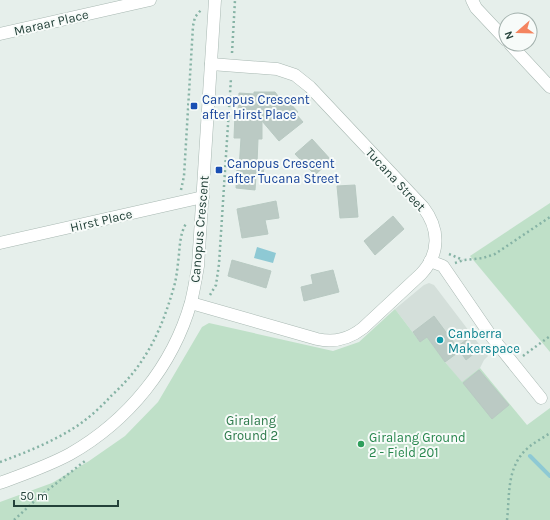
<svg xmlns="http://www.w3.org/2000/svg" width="550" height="520" viewBox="0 0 550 520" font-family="Karla,sans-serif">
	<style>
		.built { fill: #d4dfda }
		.green { fill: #bfe0c8 }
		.water { fill: #8ec9d4 }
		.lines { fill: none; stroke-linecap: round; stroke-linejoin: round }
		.stream { stroke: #8ec9d4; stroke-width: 4 }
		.building { fill: #bbcac4; stroke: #b8c9c2 }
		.minor-casing { stroke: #a8b8b2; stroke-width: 13 }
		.path { stroke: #86b3a5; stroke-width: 2.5; stroke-dasharray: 2 3; stroke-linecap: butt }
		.minor { stroke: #fff; stroke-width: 12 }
		.transit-dot { fill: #1a4fb4; stroke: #f7fbf9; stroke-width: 1.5 }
		.culture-dot { fill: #0f9aa8; stroke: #f7fbf9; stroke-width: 1.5 }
		.leisure-dot { fill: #2e9e5b; stroke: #f7fbf9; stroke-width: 1.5 }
		.labels { text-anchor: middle; stroke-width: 4; stroke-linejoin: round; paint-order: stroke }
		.street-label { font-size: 13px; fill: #24423a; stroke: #f7fbf9 }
		.transit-label { font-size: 13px; fill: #164399; stroke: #f7fbf9; text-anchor: start }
		.culture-label { font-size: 13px; fill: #0d838f; stroke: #f7fbf9; text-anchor: start }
		.park-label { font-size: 13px; fill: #2d7a4b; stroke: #f7fbf9 }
		.leisure-label { font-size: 13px; fill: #27864d; stroke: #f7fbf9; text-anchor: start }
	</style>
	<rect width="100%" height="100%" fill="#e6efeb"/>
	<path class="built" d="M 429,283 L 434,285 L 488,356 L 484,360 L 480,368 L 462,383 L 445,362 L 427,338 L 420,342 L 395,309 L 424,285 Z"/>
	<g class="green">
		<path d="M 550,203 L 550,352 L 470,256 Z"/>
		<path d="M 395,309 L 420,342 L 427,337 L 445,362 L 462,382 L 480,368 L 527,425 L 550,408 L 550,520 L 0,520 L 0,502 L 52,483 L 89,461 L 125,436 L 158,402 L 202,327 L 209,323 L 333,351 L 359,342 Z"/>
	</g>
	<path class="water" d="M 257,247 L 276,253 L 273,263 L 254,258 Z"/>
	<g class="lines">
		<path class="stream" d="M 530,456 L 550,476"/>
	</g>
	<g class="building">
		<path d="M 254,92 L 275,92 L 284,104 L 288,101 L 298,112 L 296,114 L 303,122 L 279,141 L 262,121 L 262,139 L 258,139 L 257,163 L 264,164 L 263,177 L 256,176 L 255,190 L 236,188 L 237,170 L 239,170 L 241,138 L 234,138 L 235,114 L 238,114 L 239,93 L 254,94 Z"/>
		<path d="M 312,139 L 331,160 L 315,175 L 295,154 Z"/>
		<path d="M 355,185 L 358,217 L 340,218 L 337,186 Z"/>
		<path d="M 276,201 L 279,218 L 265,220 L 268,234 L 242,238 L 237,209 Z"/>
		<path d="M 393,216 L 404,229 L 375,255 L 364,241 Z"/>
		<path d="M 232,260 L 271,271 L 266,288 L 228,276 Z"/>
		<path d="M 333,270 L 339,292 L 304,301 L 301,287 L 313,284 L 311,275 Z"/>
		<path d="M 434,316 L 457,347 L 466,340 L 476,352 L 466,360 L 460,351 L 445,362 L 427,337 L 420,342 L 413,332 Z"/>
		<path d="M 479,370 L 509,405 L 492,419 L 463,383 Z"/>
	</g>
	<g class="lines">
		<g class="minor-casing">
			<g id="minor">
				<path d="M 472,0 L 476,8 L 506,40"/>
				<path d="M 0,34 L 150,0"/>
				<path d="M 510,44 L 550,87"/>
				<path d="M 0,243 L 203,197"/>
				<path d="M 430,261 L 443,266 L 491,336 L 541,398"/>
				<path d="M 191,303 L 317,339 C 335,343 349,339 363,328 L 421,274 C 440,254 440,229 423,207 L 310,87 L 295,75 L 277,69 L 211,64"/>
				<path d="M 0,483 C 24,474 48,466 70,454 C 128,421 173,366 191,302 C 194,290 196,278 198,266 L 215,0"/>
			</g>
		</g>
		<g class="path">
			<path d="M 232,53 L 235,0"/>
			<path d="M 181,190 L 184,176 L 193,26 L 195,17 L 201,10"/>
			<path d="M 449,254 L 463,260"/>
			<path d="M 455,263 L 464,260 L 483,258 L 495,254 L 550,217"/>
			<path d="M 210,295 L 216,285 L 219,264 L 231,78"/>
			<path d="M 523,356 L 550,336"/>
			<path d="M 0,462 C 27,452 55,441 80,424 C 91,416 102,406 111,396 C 123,385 134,373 143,359 C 157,338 166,314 173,290 C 176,281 177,272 178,263 C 180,249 179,234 187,222"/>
			<path d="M 14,520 L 40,496 L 85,461"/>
			<path d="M 507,520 C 510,494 506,466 529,447 C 535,442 543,438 550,433"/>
		</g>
		<use href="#minor" class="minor"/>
	</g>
	<g class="transit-dot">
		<rect x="190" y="102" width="8" height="8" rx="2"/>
		<rect x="215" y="166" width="8" height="8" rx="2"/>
	</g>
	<circle class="culture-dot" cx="440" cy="340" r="4"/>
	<circle class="leisure-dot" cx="361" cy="444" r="4"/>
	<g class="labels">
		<g class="street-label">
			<text transform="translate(51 22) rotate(-13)" y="5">Maraar Place</text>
			<text transform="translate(396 179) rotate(47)" y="5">Tucana Street</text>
			<text transform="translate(101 220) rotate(-13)" y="5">Hirst Place</text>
			<text transform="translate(199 229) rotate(-85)" y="5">Canopus Crescent</text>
		</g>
		<g class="transit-label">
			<text x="202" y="104">Canopus Crescent<tspan x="202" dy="15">after Hirst Place</tspan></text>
			<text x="227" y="168">Canopus Crescent<tspan x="227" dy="15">after Tucana Street</tspan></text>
		</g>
		<g class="culture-label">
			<text x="448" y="338">Canberra<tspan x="448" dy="15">Makerspace</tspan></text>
		</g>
		<g class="park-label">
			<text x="251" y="425">Giralang<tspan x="251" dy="15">Ground 2</tspan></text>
		</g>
		<g class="leisure-label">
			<text x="369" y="442">Giralang Ground<tspan x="369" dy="15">2 - Field 201</tspan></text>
		</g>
	</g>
	<g transform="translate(518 32) rotate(250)"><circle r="19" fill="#f7fbf9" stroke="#a3b1ad"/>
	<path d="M0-3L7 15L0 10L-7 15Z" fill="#f4845f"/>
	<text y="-6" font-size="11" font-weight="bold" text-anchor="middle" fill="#24423a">N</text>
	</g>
	<path d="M14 500v6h104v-6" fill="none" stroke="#24423a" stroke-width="2"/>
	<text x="20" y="500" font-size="12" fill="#24423a" stroke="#f7fbf9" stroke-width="3" paint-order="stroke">50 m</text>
</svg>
